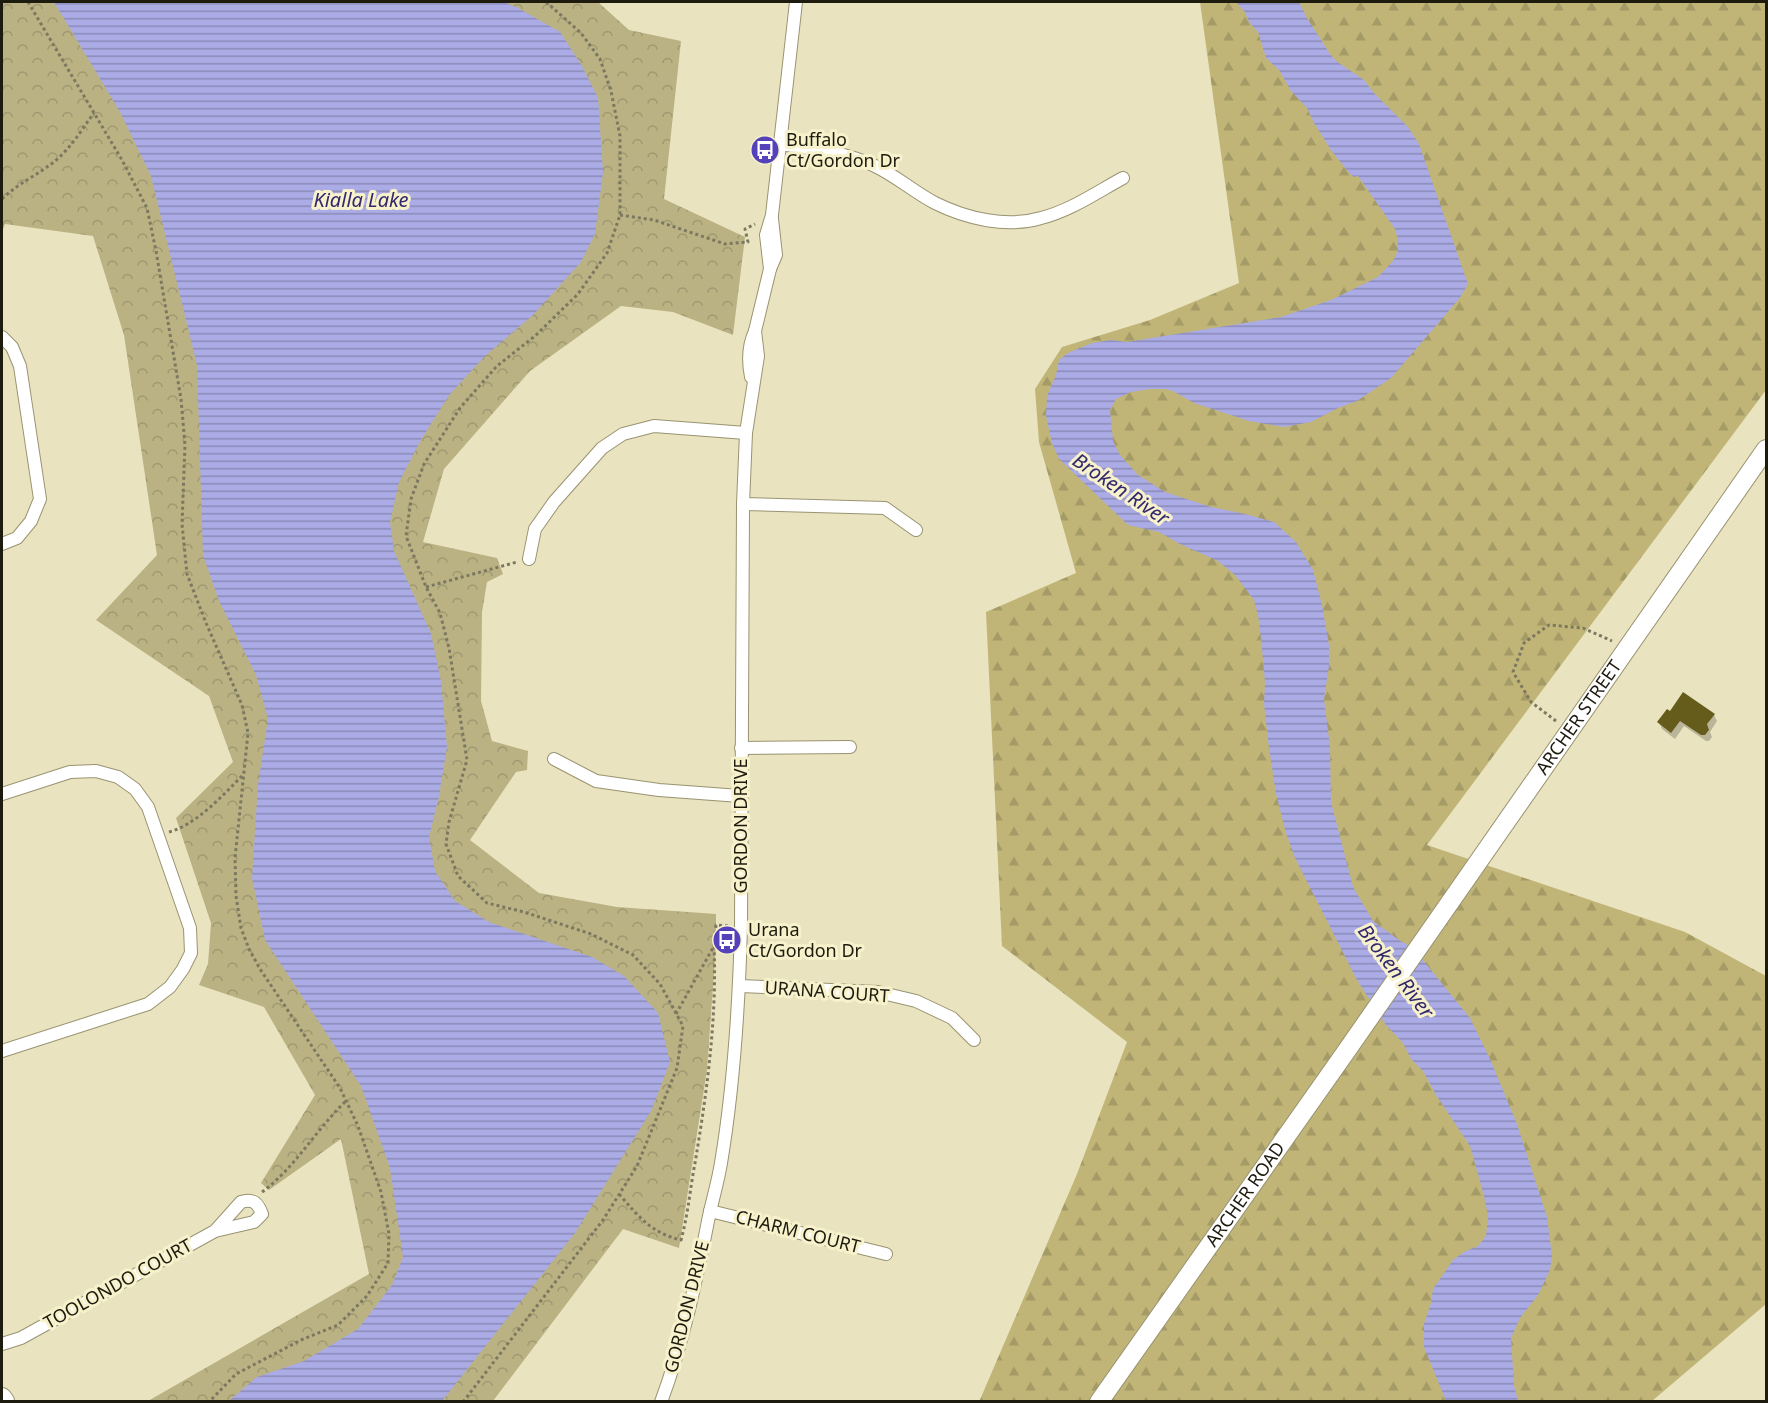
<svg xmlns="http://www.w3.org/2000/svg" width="1768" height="1403" viewBox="0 0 1768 1403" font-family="'Noto Sans',sans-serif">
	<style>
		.forest { fill: url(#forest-firs) }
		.park { fill: url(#park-crowns) }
		.water { fill: url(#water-rules) }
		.shadow { fill: #0003 }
		.building { fill: #655b1b }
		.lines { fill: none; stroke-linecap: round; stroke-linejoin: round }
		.street-casing { stroke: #999371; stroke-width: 14 }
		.secondary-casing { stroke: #999371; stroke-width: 20 }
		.path { stroke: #7c7860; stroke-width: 3; stroke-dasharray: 3 3; stroke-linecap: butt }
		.street { stroke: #fff; stroke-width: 12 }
		.secondary { stroke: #fff; stroke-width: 18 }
		.labels { text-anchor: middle; stroke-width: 6; stroke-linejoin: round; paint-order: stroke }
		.poi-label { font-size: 18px; fill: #1d1b0e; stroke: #f7f1cc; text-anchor: start }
		.street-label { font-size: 18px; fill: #1d1b0e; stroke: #f7f1cc }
		.water-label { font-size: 20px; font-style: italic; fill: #32296d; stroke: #f7f1cc }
	</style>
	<defs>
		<pattern id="forest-firs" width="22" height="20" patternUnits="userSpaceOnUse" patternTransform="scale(1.5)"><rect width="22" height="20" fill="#c0b577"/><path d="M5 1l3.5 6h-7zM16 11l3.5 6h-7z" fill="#a59b66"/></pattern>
		<pattern id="park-crowns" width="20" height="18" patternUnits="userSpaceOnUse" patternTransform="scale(1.5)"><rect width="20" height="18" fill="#bab283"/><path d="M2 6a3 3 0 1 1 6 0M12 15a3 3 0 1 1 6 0" fill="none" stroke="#9f9870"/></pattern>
		<pattern id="water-rules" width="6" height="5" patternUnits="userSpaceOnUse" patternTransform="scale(1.5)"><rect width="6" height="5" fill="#ababe5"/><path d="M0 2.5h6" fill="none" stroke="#8b8ab8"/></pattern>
	</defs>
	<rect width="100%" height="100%" fill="#e9e3bf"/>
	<path class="forest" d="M 1200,2 L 1766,2 L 1766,390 L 1427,845 L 1685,932 L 1766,976 L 1766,1304 L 1652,1401 L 979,1402 L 1077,1174 L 1127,1042 L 1002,946 L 986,612 L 1076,573 L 1039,442 L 1035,389 L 1062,347 L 1150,320 L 1239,283 Z"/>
	<path class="park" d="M 2,2 L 598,2 L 629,30 L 681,41 L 664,199 L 745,237 L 733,335 L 673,312 L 621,306 L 530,371 L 444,469 L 423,542 L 497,558 L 503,574 L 487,582 L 482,612 L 481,701 L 492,741 L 528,751 L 527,770 L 516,772 L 470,840 L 539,893 L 617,907 L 716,914 L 716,945 L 707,1070 L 679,1248 L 623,1229 L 493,1401 L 148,1401 L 369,1274 L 341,1139 L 269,1190 L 261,1183 L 315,1095 L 264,1007 L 199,985 L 208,964 L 211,923 L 176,818 L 233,762 L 209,696 L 96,620 L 157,555 L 124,335 L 93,236 L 5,224 L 2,232 Z"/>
	<g class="water">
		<path d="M 54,2 L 504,2 L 518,8 L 560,32 L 582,66 L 598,98 L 603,172 L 595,234 L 581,262 L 533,315 L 485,356 L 450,394 L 422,438 L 399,482 L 390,522 L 394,551 L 431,634 L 441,681 L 447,747 L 439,796 L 429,837 L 435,871 L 455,901 L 489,922 L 592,957 L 624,976 L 658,1013 L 670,1062 L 651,1111 L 575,1233 L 442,1401 L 229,1401 L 257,1377 L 304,1361 L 358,1329 L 392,1285 L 403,1257 L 390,1168 L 361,1086 L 265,940 L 252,878 L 258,785 L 268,719 L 256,675 L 219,601 L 203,555 L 197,365 L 151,176 L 120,112 Z"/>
		<path d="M 1236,2 L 1299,2 L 1307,18 L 1330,54 L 1336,61 L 1364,80 L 1374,93 L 1408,127 L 1419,144 L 1468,284 L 1459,299 L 1391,378 L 1357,401 L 1338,408 L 1311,422 L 1284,427 L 1249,421 L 1194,403 L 1173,391 L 1165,389 L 1150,389 L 1131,392 L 1116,399 L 1110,410 L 1113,441 L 1120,455 L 1138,475 L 1165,492 L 1211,507 L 1245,514 L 1274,522 L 1296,542 L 1313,570 L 1322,605 L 1329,645 L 1329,666 L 1324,699 L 1330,747 L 1331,802 L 1353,887 L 1373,921 L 1399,940 L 1413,948 L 1470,1018 L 1490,1059 L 1517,1124 L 1547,1217 L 1552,1256 L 1550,1270 L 1538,1295 L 1520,1318 L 1511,1338 L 1514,1385 L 1518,1401 L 1446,1401 L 1424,1347 L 1424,1324 L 1431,1303 L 1433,1289 L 1453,1260 L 1464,1252 L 1478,1246 L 1486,1236 L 1488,1216 L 1484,1196 L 1470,1146 L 1436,1095 L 1423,1071 L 1411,1059 L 1403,1043 L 1386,1025 L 1357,980 L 1295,858 L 1286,833 L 1276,794 L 1269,748 L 1264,704 L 1265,683 L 1261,638 L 1258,615 L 1254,600 L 1235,575 L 1218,561 L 1180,544 L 1159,532 L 1128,525 L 1059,459 L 1052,443 L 1046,416 L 1047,396 L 1056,375 L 1059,360 L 1068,353 L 1092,343 L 1111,340 L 1127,342 L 1281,317 L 1331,300 L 1378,277 L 1393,261 L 1398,251 L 1398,240 L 1395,229 L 1358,176 L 1354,177 L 1350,174 L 1331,150 L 1314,123 L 1307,108 L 1291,91 L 1279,70 L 1266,58 L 1258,32 L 1249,22 L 1245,12 Z"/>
	</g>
	<path class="shadow" d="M 1671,713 L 1714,715 L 1717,721 L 1710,732 L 1712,737 L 1709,741 L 1706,741 L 1684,726 L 1675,739 L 1662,729 L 1659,722 Z"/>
	<path class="building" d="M 1683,692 L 1715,714 L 1707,724 L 1709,730 L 1705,735 L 1701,735 L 1680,721 L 1671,733 L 1657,722 L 1667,709 L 1670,711 Z"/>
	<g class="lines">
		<g class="street-casing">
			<g id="street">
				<path d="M 780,144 C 812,149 844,152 873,165 C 895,175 914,192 935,203 C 967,219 1007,228 1041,218 C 1070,211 1097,192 1123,178"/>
				<path d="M 770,269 L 766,235 L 772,215 L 796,2"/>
				<path d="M 2,337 L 12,347 L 20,366 L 40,499 L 31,521 L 17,538 L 2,544"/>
				<path d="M 751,377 C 748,362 748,346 755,331 L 770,269 L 776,255 L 772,219"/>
				<path d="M 743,504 L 885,508 L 916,530"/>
				<path d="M 529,559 L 535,529 L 554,502 L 602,448 L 623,434 L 654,426 L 746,433"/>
				<path d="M 741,748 L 850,747"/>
				<path d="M 554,759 L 596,781 L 659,790 L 740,796"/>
				<path d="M 2,794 L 70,772 L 96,771 L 118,777 L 135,789 L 148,807 L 190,928 L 191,953 L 183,969 L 170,987 L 148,1004 L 2,1051"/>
				<path d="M 740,986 L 878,992 L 916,1001 L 952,1018 L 974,1040"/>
				<path d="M 710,1211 L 886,1254"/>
				<path d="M 2,1344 L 21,1338 L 215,1231 L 241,1202 C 253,1198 258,1203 262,1214 L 254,1222 L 215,1231"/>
				<path d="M 661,1402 C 683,1343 696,1282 708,1221 C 712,1201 718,1182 721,1163 C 734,1085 739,1006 741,926 L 743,504 L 746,433 L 758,356 L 755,331"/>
			</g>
		</g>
		<g class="secondary-casing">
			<g id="secondary">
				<path d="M 2,1397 L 5,1401"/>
				<path id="s1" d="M 1099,1402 L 1345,1053 L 1766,449"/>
			</g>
		</g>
		<g class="path">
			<path d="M 28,2 L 122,160 L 147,208 L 156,251 L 181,399 L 185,445 L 182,524 L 187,574 L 206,623 L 242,705 L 248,733 L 235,858 L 236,896 L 241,928 L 249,949 L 260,969 L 340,1088 L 358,1126 L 381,1192 L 389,1234 L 388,1263 L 367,1296 L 338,1325 L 301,1340 L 236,1374 L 209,1402"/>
			<path d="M 2,199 C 18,183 38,175 55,161 C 71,148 82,129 94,113"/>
			<path d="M 620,215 L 654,220 L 725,244 L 748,242 L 745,229 L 755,224"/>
			<path d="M 426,587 L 517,562"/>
			<path d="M 1556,721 L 1531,702 L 1513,672 L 1524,643 L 1549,625 L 1583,628 L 1612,641"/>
			<path d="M 169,832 C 196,825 223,795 242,776"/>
			<path d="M 676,1014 L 714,946 L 716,925 L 729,926"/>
			<path d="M 262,1192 C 296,1167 316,1129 347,1100"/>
			<path d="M 619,1194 C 638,1216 651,1233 681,1240 C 688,1215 690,1189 695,1163 C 707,1092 717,1018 714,946"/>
			<path d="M 463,1402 L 603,1220 L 637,1166 L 677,1068 L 683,1026 L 660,984 L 633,955 L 591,934 L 524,912 L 487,903 L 458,876 L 446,844 L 449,822 L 467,760 L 449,648 L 440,613 L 426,587 L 406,536 L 411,499 L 424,464 L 460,408 L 497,366 L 535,336 L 578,294 L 607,253 L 620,215 L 620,136 L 611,91 L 600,59 L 581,33 L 546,2"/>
		</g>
		<use href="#street" class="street"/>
		<use href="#secondary" class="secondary"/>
	</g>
	<defs>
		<g id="bus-disc" transform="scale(1.5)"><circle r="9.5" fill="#5542ba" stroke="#f7f1cc"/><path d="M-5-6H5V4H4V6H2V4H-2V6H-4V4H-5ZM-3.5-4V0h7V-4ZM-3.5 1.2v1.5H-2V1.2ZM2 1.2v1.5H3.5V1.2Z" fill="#fff"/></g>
	</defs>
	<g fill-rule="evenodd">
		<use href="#bus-disc" x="765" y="150"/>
		<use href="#bus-disc" x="727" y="940"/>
	</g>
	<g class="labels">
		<g class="poi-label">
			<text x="786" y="146">Buffalo<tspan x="786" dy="21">Ct/Gordon Dr</tspan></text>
			<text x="748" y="936">Urana<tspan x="748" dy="21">Ct/Gordon Dr</tspan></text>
		</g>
		<g class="street-label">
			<text dy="6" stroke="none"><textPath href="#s1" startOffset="836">ARCHER STREET</textPath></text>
			<text transform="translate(741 826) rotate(-90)" y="6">GORDON DRIVE</text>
			<text transform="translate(827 992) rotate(4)" y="6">URANA COURT</text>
			<text dy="6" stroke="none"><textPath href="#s1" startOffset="254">ARCHER ROAD</textPath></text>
			<text transform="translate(798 1232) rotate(14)" y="6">CHARM COURT</text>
			<text transform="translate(118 1284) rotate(-29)" y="6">TOOLONDO COURT</text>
			<text transform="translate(687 1307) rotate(-76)" y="6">GORDON DRIVE</text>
		</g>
		<g class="water-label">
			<text x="361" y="207">Kialla Lake</text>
			<text transform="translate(1121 489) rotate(34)" y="7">Broken River</text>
			<text transform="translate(1396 971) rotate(53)" y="7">Broken River</text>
		</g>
	</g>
	<rect width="1768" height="1403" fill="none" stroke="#1d1b0e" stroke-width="6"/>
</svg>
